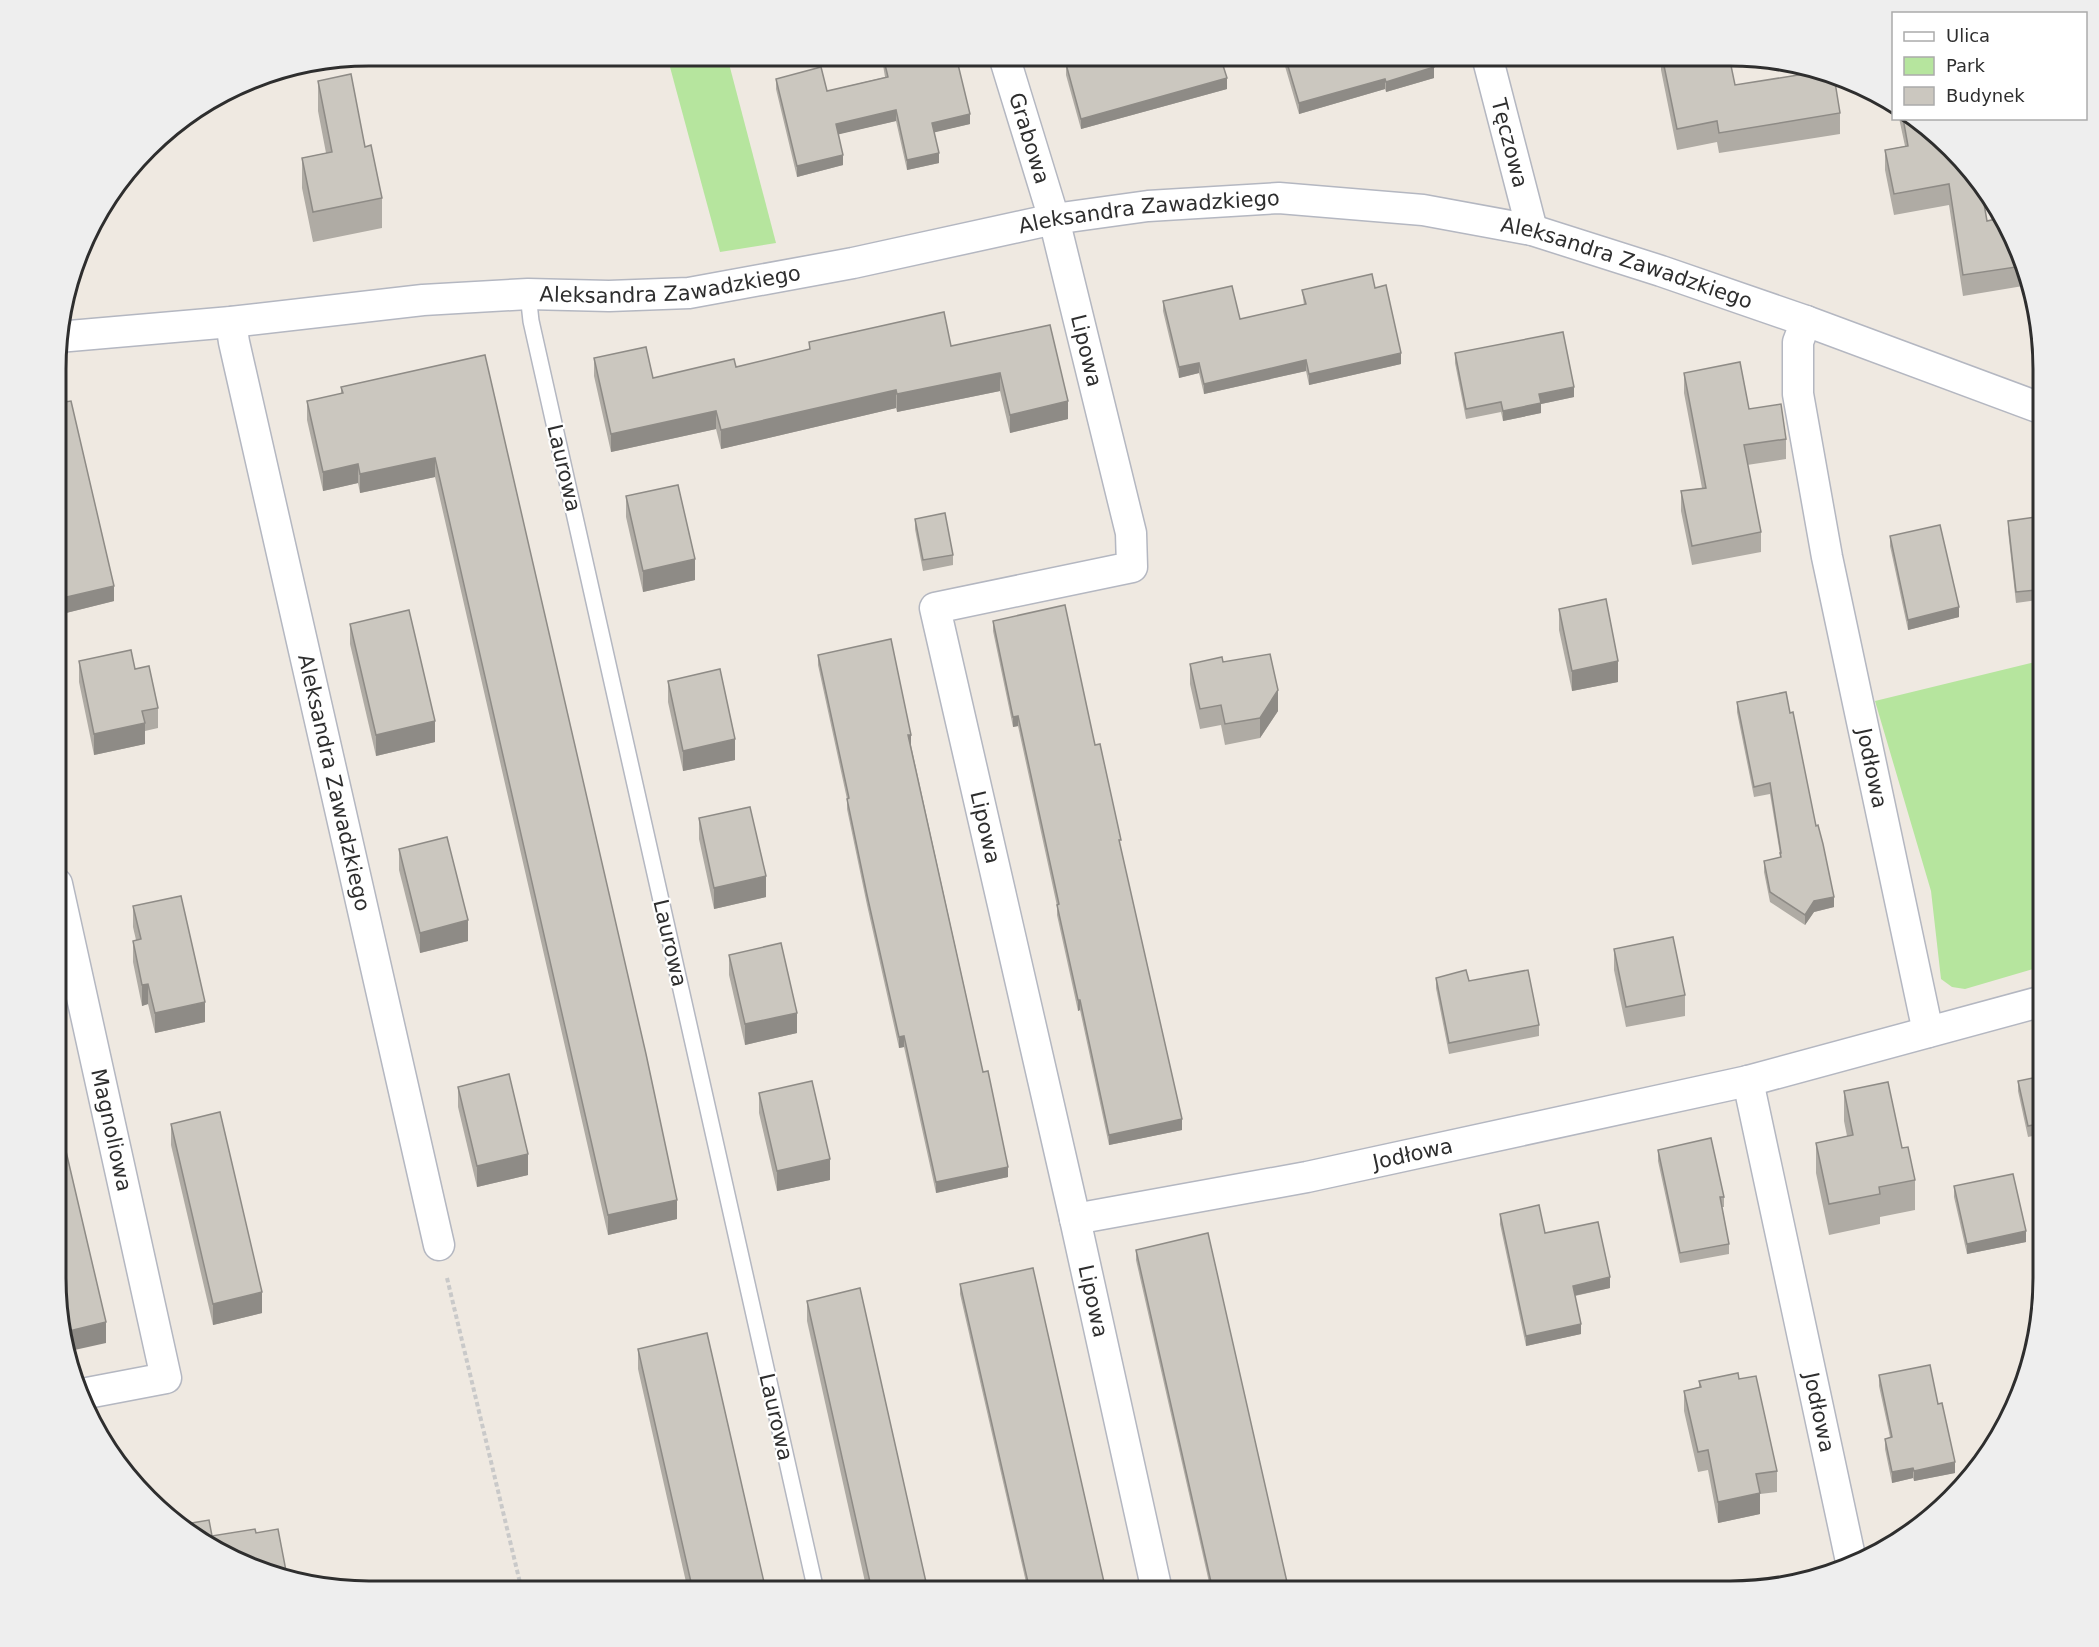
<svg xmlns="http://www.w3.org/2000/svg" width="2099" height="1647" viewBox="0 0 2099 1647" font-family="'DejaVu Sans',sans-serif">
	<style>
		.green { fill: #b6e59e }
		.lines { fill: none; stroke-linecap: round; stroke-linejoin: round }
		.service-casing { stroke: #b4b7c1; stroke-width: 18 }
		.minor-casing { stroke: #b4b7c1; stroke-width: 33 }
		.path { stroke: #c9c9c9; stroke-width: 4; stroke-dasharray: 4.5 3; stroke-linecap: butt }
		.service { stroke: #fff; stroke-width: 15 }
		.minor { stroke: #fff; stroke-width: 30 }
		.wall { fill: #afaba4 }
		.shaded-wall { fill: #8e8b86 }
		.building { fill: #cbc7bf; stroke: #8e8b86; stroke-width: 1.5 }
		.labels { text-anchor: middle; stroke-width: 4.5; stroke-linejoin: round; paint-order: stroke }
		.street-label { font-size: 21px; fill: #2e2e2e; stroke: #fff }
		.rim { fill: none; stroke: #2e2e2e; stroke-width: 3 }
	</style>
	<rect width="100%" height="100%" fill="#efe9e1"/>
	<g class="green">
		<path d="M 667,56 L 727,56 L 776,243 L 720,252 Z"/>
		<path d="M 2043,660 L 2043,966 L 1965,989 L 1952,987 L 1941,979 L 1931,891 L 1875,701 Z"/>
	</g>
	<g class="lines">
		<g class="service-casing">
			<path id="service" d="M 528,294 L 531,321 L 816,1591"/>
		</g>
		<g class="minor-casing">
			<g id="minor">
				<path id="s1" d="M 1004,56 L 1054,219 L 1131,533 L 1132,567 L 935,608 L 1075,1219 L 1157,1591"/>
				<path id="s2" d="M 1487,56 L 1532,230"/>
				<path id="s3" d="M 1806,321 L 1798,342 L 1798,394 L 1827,557 L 1928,1032"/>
				<path id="s4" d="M 231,322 L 234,342 L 439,1245"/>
				<path id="s5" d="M 58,337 L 231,322 L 423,300 L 528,294 L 609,296 L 689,293 L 853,263 L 1054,219 L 1148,206 L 1279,198 L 1423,210 L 1532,230 L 1661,271 L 1806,321 L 2043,409"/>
				<path id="s6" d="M 57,884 L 166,1378 L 82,1394"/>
				<path id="s7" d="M 1748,1081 L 1852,1566"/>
				<path id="s8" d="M 1075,1219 L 1307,1177 L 1748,1081 L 2043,1001"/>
			</g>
		</g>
		<path class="path" d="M 447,1278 L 522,1591"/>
		<use href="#service" class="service"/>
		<use href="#minor" class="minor"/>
	</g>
	<g class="wall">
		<path d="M 883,56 L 970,124 L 934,132 L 939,163 L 907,170 L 896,121 L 838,134 L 843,165 L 797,177 L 776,89 L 776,79 L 827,91 L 885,77 L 883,65 Z"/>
		<path d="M 1282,56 L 1431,56 L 1434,78 L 1386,92 L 1385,89 L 1299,114 Z"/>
		<path d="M 1661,56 L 1729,56 L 1735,85 L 1840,113 L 1840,134 L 1719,153 L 1717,142 L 1677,150 L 1661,70 Z"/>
		<path d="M 1066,64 L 1227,89 L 1081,129 L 1066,75 Z"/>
		<path d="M 318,81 L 365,147 L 382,198 L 382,228 L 313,242 L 302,188 L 302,158 L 326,153 L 318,111 Z"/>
		<path d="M 1899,118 L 1913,118 L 1987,221 L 1997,223 L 2023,266 L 2023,286 L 1963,296 L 1949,205 L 1894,215 L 1885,170 L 1885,150 L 1905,146 Z"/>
		<path d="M 1375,288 L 1401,364 L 1309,385 L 1306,371 L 1204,394 L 1199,373 L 1179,378 L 1163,311 L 1163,301 L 1240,319 L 1304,305 L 1302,290 Z"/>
		<path d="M 1050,325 L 1068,419 L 1010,433 L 1000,391 L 897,412 L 896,408 L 721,449 L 716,429 L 611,452 L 594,376 L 594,358 L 653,378 L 736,367 L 809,350 L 809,342 L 951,346 Z"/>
		<path d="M 1455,353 L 1574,397 L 1541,404 L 1541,413 L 1503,421 L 1501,412 L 1466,419 L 1455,363 Z"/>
		<path d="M 485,355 L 677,1219 L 608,1235 L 435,477 L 360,493 L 358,483 L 323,491 L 307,420 L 307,401 L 341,394 L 341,387 Z"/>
		<path d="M 1684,373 L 1749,409 L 1786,439 L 1786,459 L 1747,465 L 1761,532 L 1761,552 L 1692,565 L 1681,511 L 1681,491 L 1702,488 L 1684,393 Z"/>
		<path d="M 58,403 L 114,601 L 58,615 L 58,544 L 60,544 L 58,534 Z"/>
		<path d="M 626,496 L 695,580 L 643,592 L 626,517 Z"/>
		<path d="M 2043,516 L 2043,607 L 2038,607 L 2037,600 L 2016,603 L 2008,531 L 2008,521 Z"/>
		<path d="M 915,519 L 953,555 L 953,565 L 923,571 L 915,529 Z"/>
		<path d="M 1890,536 L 1959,617 L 1908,630 L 1890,546 Z"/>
		<path d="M 1559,609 L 1618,682 L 1572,691 L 1559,630 Z"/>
		<path d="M 993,621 L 1095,745 L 1121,850 L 1182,1130 L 1109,1145 L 1080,1010 L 1078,1011 L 1057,915 L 1057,906 L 1018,726 L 1013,727 L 993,631 Z"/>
		<path d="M 350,624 L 435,742 L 376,756 L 350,644 Z"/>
		<path d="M 818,655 L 911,745 L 983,1072 L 1008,1177 L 936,1193 L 904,1047 L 899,1048 L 867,905 L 847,809 L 847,799 L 818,665 Z"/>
		<path d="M 79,661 L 135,669 L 158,708 L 158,728 L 145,731 L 145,744 L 94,755 L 79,682 Z"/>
		<path d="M 1223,662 L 1278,711 L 1260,738 L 1225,745 L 1221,725 L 1200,729 L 1190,684 L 1190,664 Z"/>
		<path d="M 668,681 L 735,760 L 683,771 L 668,702 Z"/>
		<path d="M 1737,702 L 1790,713 L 1834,907 L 1814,912 L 1805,925 L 1770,902 L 1764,872 L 1764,861 L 1780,858 L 1780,854 L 1770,794 L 1754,797 L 1737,712 Z"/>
		<path d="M 699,818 L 766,897 L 714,909 L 699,839 Z"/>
		<path d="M 399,849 L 468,941 L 420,953 L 399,870 Z"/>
		<path d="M 133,906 L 205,1022 L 155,1033 L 148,1004 L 142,1006 L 133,962 L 133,941 L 136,940 L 133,927 Z"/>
		<path d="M 1614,949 L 1685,995 L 1685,1016 L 1626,1027 L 1614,970 Z"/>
		<path d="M 729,955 L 797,1033 L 745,1045 L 729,975 Z"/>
		<path d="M 1436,978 L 1469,981 L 1539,1025 L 1539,1036 L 1449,1054 L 1436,988 Z"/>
		<path d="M 2043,1076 L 2043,1134 L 2028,1137 L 2018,1091 L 2018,1081 Z"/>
		<path d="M 458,1087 L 528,1175 L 477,1187 L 458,1107 Z"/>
		<path d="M 1844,1091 L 1902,1148 L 1915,1180 L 1915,1210 L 1880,1217 L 1880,1224 L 1829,1235 L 1816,1173 L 1816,1143 L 1847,1136 L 1844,1121 Z"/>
		<path d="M 759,1093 L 830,1180 L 777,1191 L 759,1113 Z"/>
		<path d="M 171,1124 L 262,1313 L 213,1325 L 171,1145 Z"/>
		<path d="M 1658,1150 L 1724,1197 L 1724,1207 L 1722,1207 L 1729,1244 L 1729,1254 L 1680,1263 L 1658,1161 Z"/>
		<path d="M 1954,1186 L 2026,1242 L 1967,1254 L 1954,1197 Z"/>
		<path d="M 1500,1214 L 1545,1233 L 1610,1288 L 1575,1296 L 1581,1334 L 1526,1346 L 1500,1224 Z"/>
		<path d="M 1136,1250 L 1289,1591 L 1211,1591 L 1136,1260 Z"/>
		<path d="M 960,1284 L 1106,1591 L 1028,1591 L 960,1294 Z"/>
		<path d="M 807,1301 L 928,1591 L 867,1591 L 807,1321 Z"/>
		<path d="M 638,1349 L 766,1591 L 688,1591 L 638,1369 Z"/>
		<path d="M 1879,1375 L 1938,1404 L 1955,1473 L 1914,1481 L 1913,1478 L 1892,1483 L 1885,1449 L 1885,1439 L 1890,1437 L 1879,1386 Z"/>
		<path d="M 1739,1379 L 1777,1471 L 1777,1492 L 1760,1494 L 1760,1514 L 1718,1523 L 1708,1470 L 1698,1472 L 1684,1411 L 1684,1391 L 1699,1387 L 1699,1381 Z"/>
	</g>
	<g class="shaded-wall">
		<path d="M 1434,67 L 1434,78 L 1386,92 L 1386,82 Z"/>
		<path d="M 1227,78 L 1227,89 L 1081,129 L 1081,119 Z"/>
		<path d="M 1385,79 L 1385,89 L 1299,114 L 1299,103 Z"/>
		<path d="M 896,110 L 896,121 L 836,135 L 836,124 Z"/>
		<path d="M 970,114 L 970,124 L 932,133 L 932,123 Z"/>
		<path d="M 939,153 L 939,163 L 907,170 L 907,160 Z"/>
		<path d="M 843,155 L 843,165 L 797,177 L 797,166 Z"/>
		<path d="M 1401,353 L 1401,364 L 1309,385 L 1309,374 Z"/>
		<path d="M 1306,360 L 1306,371 L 1204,394 L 1204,384 Z"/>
		<path d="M 1199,363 L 1199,373 L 1179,378 L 1179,367 Z"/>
		<path d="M 1000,373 L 1000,391 L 897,412 L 897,394 Z"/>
		<path d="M 1574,387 L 1574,397 L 1541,404 L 1541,413 L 1503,421 L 1503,411 L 1539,394 Z"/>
		<path d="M 896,390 L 896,408 L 721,449 L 721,430 Z"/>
		<path d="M 1068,401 L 1068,419 L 1010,433 L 1010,415 Z"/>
		<path d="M 716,411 L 716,429 L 611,452 L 611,434 Z"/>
		<path d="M 435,458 L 435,477 L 360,493 L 360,474 Z"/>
		<path d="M 358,464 L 358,483 L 323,491 L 323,472 Z"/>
		<path d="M 695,559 L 695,580 L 643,592 L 643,571 Z"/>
		<path d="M 114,586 L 114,601 L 58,615 L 58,599 Z"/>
		<path d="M 1959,607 L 1959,617 L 1908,630 L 1908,620 Z"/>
		<path d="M 1618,661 L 1618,682 L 1572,691 L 1572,671 Z"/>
		<path d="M 1278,690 L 1278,711 L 1260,738 L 1260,718 Z"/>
		<path d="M 1018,716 L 1018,726 L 1013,727 L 1013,717 Z"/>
		<path d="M 435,721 L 435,742 L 376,756 L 376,735 Z"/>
		<path d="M 145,723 L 145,744 L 94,755 L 94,734 Z"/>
		<path d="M 908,735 L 911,735 L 911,745 L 908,746 Z"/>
		<path d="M 735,739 L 735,760 L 683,771 L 683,751 Z"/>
		<path d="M 766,876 L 766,897 L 714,909 L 714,888 Z"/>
		<path d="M 1834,897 L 1834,907 L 1814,912 L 1805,925 L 1805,915 L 1814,901 Z"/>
		<path d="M 468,920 L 468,941 L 420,953 L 420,933 Z"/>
		<path d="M 148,984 L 148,1004 L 142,1006 L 142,985 Z"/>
		<path d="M 1078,1000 L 1080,1000 L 1080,1010 L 1078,1011 Z"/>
		<path d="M 205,1002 L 205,1022 L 155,1033 L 155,1013 Z"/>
		<path d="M 797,1013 L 797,1033 L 745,1045 L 745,1024 Z"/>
		<path d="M 904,1036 L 904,1047 L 899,1048 L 899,1037 Z"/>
		<path d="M 1182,1119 L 1182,1130 L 1109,1145 L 1109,1135 Z"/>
		<path d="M 528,1154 L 528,1175 L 477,1187 L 477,1166 Z"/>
		<path d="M 830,1159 L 830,1180 L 777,1191 L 777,1171 Z"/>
		<path d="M 1008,1167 L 1008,1177 L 936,1193 L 936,1182 Z"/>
		<path d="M 677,1200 L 677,1219 L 608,1235 L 608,1215 Z"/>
		<path d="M 2026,1231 L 2026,1242 L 1967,1254 L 1967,1244 Z"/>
		<path d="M 1610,1277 L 1610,1288 L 1573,1296 L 1573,1286 Z"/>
		<path d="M 262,1292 L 262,1313 L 213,1325 L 213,1304 Z"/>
		<path d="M 106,1322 L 106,1343 L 70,1351 L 65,1332 Z"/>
		<path d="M 1581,1324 L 1581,1334 L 1526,1346 L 1526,1336 Z"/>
		<path d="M 1955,1462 L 1955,1473 L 1914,1481 L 1914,1471 Z"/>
		<path d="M 1913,1468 L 1913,1478 L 1892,1483 L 1892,1472 Z"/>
		<path d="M 1760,1493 L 1760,1514 L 1718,1523 L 1718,1502 Z"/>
	</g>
	<g class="building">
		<path d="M 883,56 L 956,56 L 970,114 L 932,123 L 939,153 L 907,160 L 896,110 L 836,124 L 843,155 L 797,166 L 776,79 L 821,67 L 827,91 L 888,77 Z"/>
		<path d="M 1095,56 L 1220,56 L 1227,78 L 1081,119 L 1066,64 Z"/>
		<path d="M 1285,56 L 1431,56 L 1434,67 L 1386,82 L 1385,79 L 1299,103 Z"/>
		<path d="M 1662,56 L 1729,56 L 1735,85 L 1817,72 L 1834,76 L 1840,113 L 1719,133 L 1717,121 L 1677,129 Z"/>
		<path d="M 351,74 L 365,147 L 371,145 L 382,198 L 313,212 L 302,158 L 332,152 L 318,81 Z"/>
		<path d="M 1903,118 L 1913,118 L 1937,134 L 1982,192 L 1987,221 L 1996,219 L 1997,223 L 2005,222 L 2011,231 L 2021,258 L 2023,266 L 1963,275 L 1949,184 L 1894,194 L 1885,150 L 1908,146 Z"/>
		<path d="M 1372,274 L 1375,288 L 1386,285 L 1401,353 L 1309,374 L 1306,360 L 1204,384 L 1199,363 L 1179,367 L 1163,301 L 1232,286 L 1240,319 L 1306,304 L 1302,290 Z"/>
		<path d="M 944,312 L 951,346 L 1050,325 L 1068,401 L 1010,415 L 1000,373 L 897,394 L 896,390 L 721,430 L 716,411 L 611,434 L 594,358 L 646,347 L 653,378 L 734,359 L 736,367 L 810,349 L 809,342 Z"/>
		<path d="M 1563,332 L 1574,387 L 1539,394 L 1541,403 L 1503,411 L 1501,402 L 1466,409 L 1455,353 Z"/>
		<path d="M 485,355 L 646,1054 L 677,1200 L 608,1215 L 435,458 L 360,474 L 358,464 L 323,472 L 307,401 L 343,393 L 341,387 Z"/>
		<path d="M 1740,362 L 1749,409 L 1781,404 L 1786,439 L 1744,445 L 1761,532 L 1692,546 L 1681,491 L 1706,488 L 1684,373 Z"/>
		<path d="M 71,401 L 114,586 L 58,599 L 58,544 L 64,543 L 58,518 L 58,403 Z"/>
		<path d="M 678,485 L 695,559 L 643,571 L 626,496 Z"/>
		<path d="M 945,513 L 953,555 L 923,560 L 915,519 Z"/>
		<path d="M 2043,516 L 2043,596 L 2038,597 L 2037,590 L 2016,592 L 2008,521 Z"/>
		<path d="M 1940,525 L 1959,607 L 1908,620 L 1890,536 Z"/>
		<path d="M 1606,599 L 1618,661 L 1572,671 L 1559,609 Z"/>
		<path d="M 1065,605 L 1095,745 L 1100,744 L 1121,840 L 1119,840 L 1182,1119 L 1109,1135 L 1080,1000 L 1078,1000 L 1057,905 L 1059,904 L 1018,716 L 1013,717 L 993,621 Z"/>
		<path d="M 409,610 L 435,721 L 376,735 L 350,624 Z"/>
		<path d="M 891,639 L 911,735 L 908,735 L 983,1072 L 988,1071 L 1008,1167 L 936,1182 L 904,1036 L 899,1037 L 867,895 L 847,799 L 849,798 L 818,655 Z"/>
		<path d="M 131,650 L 135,669 L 149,666 L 158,708 L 142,711 L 145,723 L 94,734 L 79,661 Z"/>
		<path d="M 1270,654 L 1278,690 L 1260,718 L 1225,724 L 1221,705 L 1200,709 L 1190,664 L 1222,657 L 1223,662 Z"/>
		<path d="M 720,669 L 735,739 L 683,751 L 668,681 Z"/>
		<path d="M 1786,692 L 1790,713 L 1793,712 L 1816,826 L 1818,825 L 1823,844 L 1834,897 L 1814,901 L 1805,915 L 1770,892 L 1764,861 L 1781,857 L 1780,853 L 1781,853 L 1770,783 L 1754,787 L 1737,702 Z"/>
		<path d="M 750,807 L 766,876 L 714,888 L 699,818 Z"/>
		<path d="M 447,837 L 468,920 L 420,933 L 399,849 Z"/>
		<path d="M 181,896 L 205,1002 L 155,1013 L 148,984 L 142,985 L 133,941 L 141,939 L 133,906 Z"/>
		<path d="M 1673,937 L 1685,995 L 1626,1007 L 1614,949 Z"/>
		<path d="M 781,943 L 797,1013 L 745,1024 L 729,955 Z"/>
		<path d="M 1466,970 L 1469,981 L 1528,970 L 1539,1025 L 1449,1043 L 1436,978 Z"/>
		<path d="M 509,1074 L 528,1154 L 477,1166 L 458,1087 Z"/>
		<path d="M 2043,1076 L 2043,1123 L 2028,1126 L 2018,1081 Z"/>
		<path d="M 812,1081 L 830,1159 L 777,1171 L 759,1093 Z"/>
		<path d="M 1888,1082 L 1902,1148 L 1908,1147 L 1915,1180 L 1879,1187 L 1880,1194 L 1829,1204 L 1816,1143 L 1853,1135 L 1844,1091 Z"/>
		<path d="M 220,1112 L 262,1292 L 213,1304 L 171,1124 Z"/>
		<path d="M 1711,1138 L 1724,1197 L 1720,1197 L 1729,1244 L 1680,1253 L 1658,1150 Z"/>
		<path d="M 65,1147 L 106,1322 L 65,1332 L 56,1299 L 57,1149 Z"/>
		<path d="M 2013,1174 L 2026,1231 L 1967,1244 L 1954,1186 Z"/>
		<path d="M 1539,1205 L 1545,1233 L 1598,1222 L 1610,1277 L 1573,1286 L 1581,1324 L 1526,1336 L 1500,1214 Z"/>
		<path d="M 1208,1233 L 1289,1591 L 1213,1591 L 1136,1250 Z"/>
		<path d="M 1033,1268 L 1106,1591 L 1030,1591 L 960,1284 Z"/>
		<path d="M 860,1288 L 928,1591 L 872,1591 L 807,1301 Z"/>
		<path d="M 707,1333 L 766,1591 L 693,1591 L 638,1349 Z"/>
		<path d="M 1930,1365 L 1938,1404 L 1942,1403 L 1955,1462 L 1914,1471 L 1913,1468 L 1892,1472 L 1885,1439 L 1892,1437 L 1879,1375 Z"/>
		<path d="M 1738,1373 L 1739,1379 L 1756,1376 L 1777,1471 L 1756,1474 L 1760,1493 L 1718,1502 L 1708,1450 L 1698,1452 L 1684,1391 L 1701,1387 L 1699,1381 Z"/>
		<path d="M 209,1520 L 212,1536 L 255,1529 L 256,1533 L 278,1529 L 287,1576 L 249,1568 L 180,1525 Z"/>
	</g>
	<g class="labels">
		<g class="street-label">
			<text dy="7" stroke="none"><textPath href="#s1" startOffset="86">Grabowa</textPath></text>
			<text dy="7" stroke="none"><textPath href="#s2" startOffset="90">Tęczowa</textPath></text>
			<text dy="7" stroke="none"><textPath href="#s5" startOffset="1101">Aleksandra Zawadzkiego</textPath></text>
			<text dy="7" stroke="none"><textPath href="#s5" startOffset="1587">Aleksandra Zawadzkiego</textPath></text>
			<text dy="7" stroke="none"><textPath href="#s5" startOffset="615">Aleksandra Zawadzkiego</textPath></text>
			<text dy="7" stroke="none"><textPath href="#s1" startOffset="306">Lipowa</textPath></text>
			<text transform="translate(564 468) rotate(77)" y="7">Laurowa</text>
			<text dy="7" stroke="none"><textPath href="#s3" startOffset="456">Jodłowa</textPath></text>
			<text dy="7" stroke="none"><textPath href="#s4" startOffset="472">Aleksandra Zawadzkiego</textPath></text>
			<text dy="7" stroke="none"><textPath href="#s1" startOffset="954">Lipowa</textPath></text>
			<text transform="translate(670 943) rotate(77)" y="7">Laurowa</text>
			<text dy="7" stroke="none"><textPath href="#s6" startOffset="252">Magnoliowa</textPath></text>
			<text dy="7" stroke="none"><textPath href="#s8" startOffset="344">Jodłowa</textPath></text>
			<text dy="7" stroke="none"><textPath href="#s1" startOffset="1440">Lipowa</textPath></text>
			<text dy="7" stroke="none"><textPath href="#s7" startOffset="339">Jodłowa</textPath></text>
			<text transform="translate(776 1417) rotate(77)" y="7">Laurowa</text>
		</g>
	</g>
	<path d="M0 0H2099V1647H0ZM369 66H1730A303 303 0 0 1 2033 369V1278A303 303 0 0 1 1730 1581H369A303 303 0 0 1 66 1278V369A303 303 0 0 1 369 66Z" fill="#eee" fill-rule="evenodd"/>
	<path class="rim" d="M369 66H1730A303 303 0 0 1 2033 369V1278A303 303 0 0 1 1730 1581H369A303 303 0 0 1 66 1278V369A303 303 0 0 1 369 66Z"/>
	<rect x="1892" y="12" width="195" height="108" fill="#ffffff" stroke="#ababab" stroke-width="1.5"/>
	<rect x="1904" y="32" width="30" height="9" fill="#ffffff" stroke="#ababab" stroke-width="1.5"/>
	<text x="1946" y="42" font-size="18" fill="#2e2e2e">Ulica</text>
	<rect x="1904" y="57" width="30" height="18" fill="#b6e59e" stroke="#ababab" stroke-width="1.5"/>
	<text x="1946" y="72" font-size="18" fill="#2e2e2e">Park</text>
	<rect x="1904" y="87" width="30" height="18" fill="#cbc7bf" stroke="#ababab" stroke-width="1.5"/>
	<text x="1946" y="102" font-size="18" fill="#2e2e2e">Budynek</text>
</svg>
